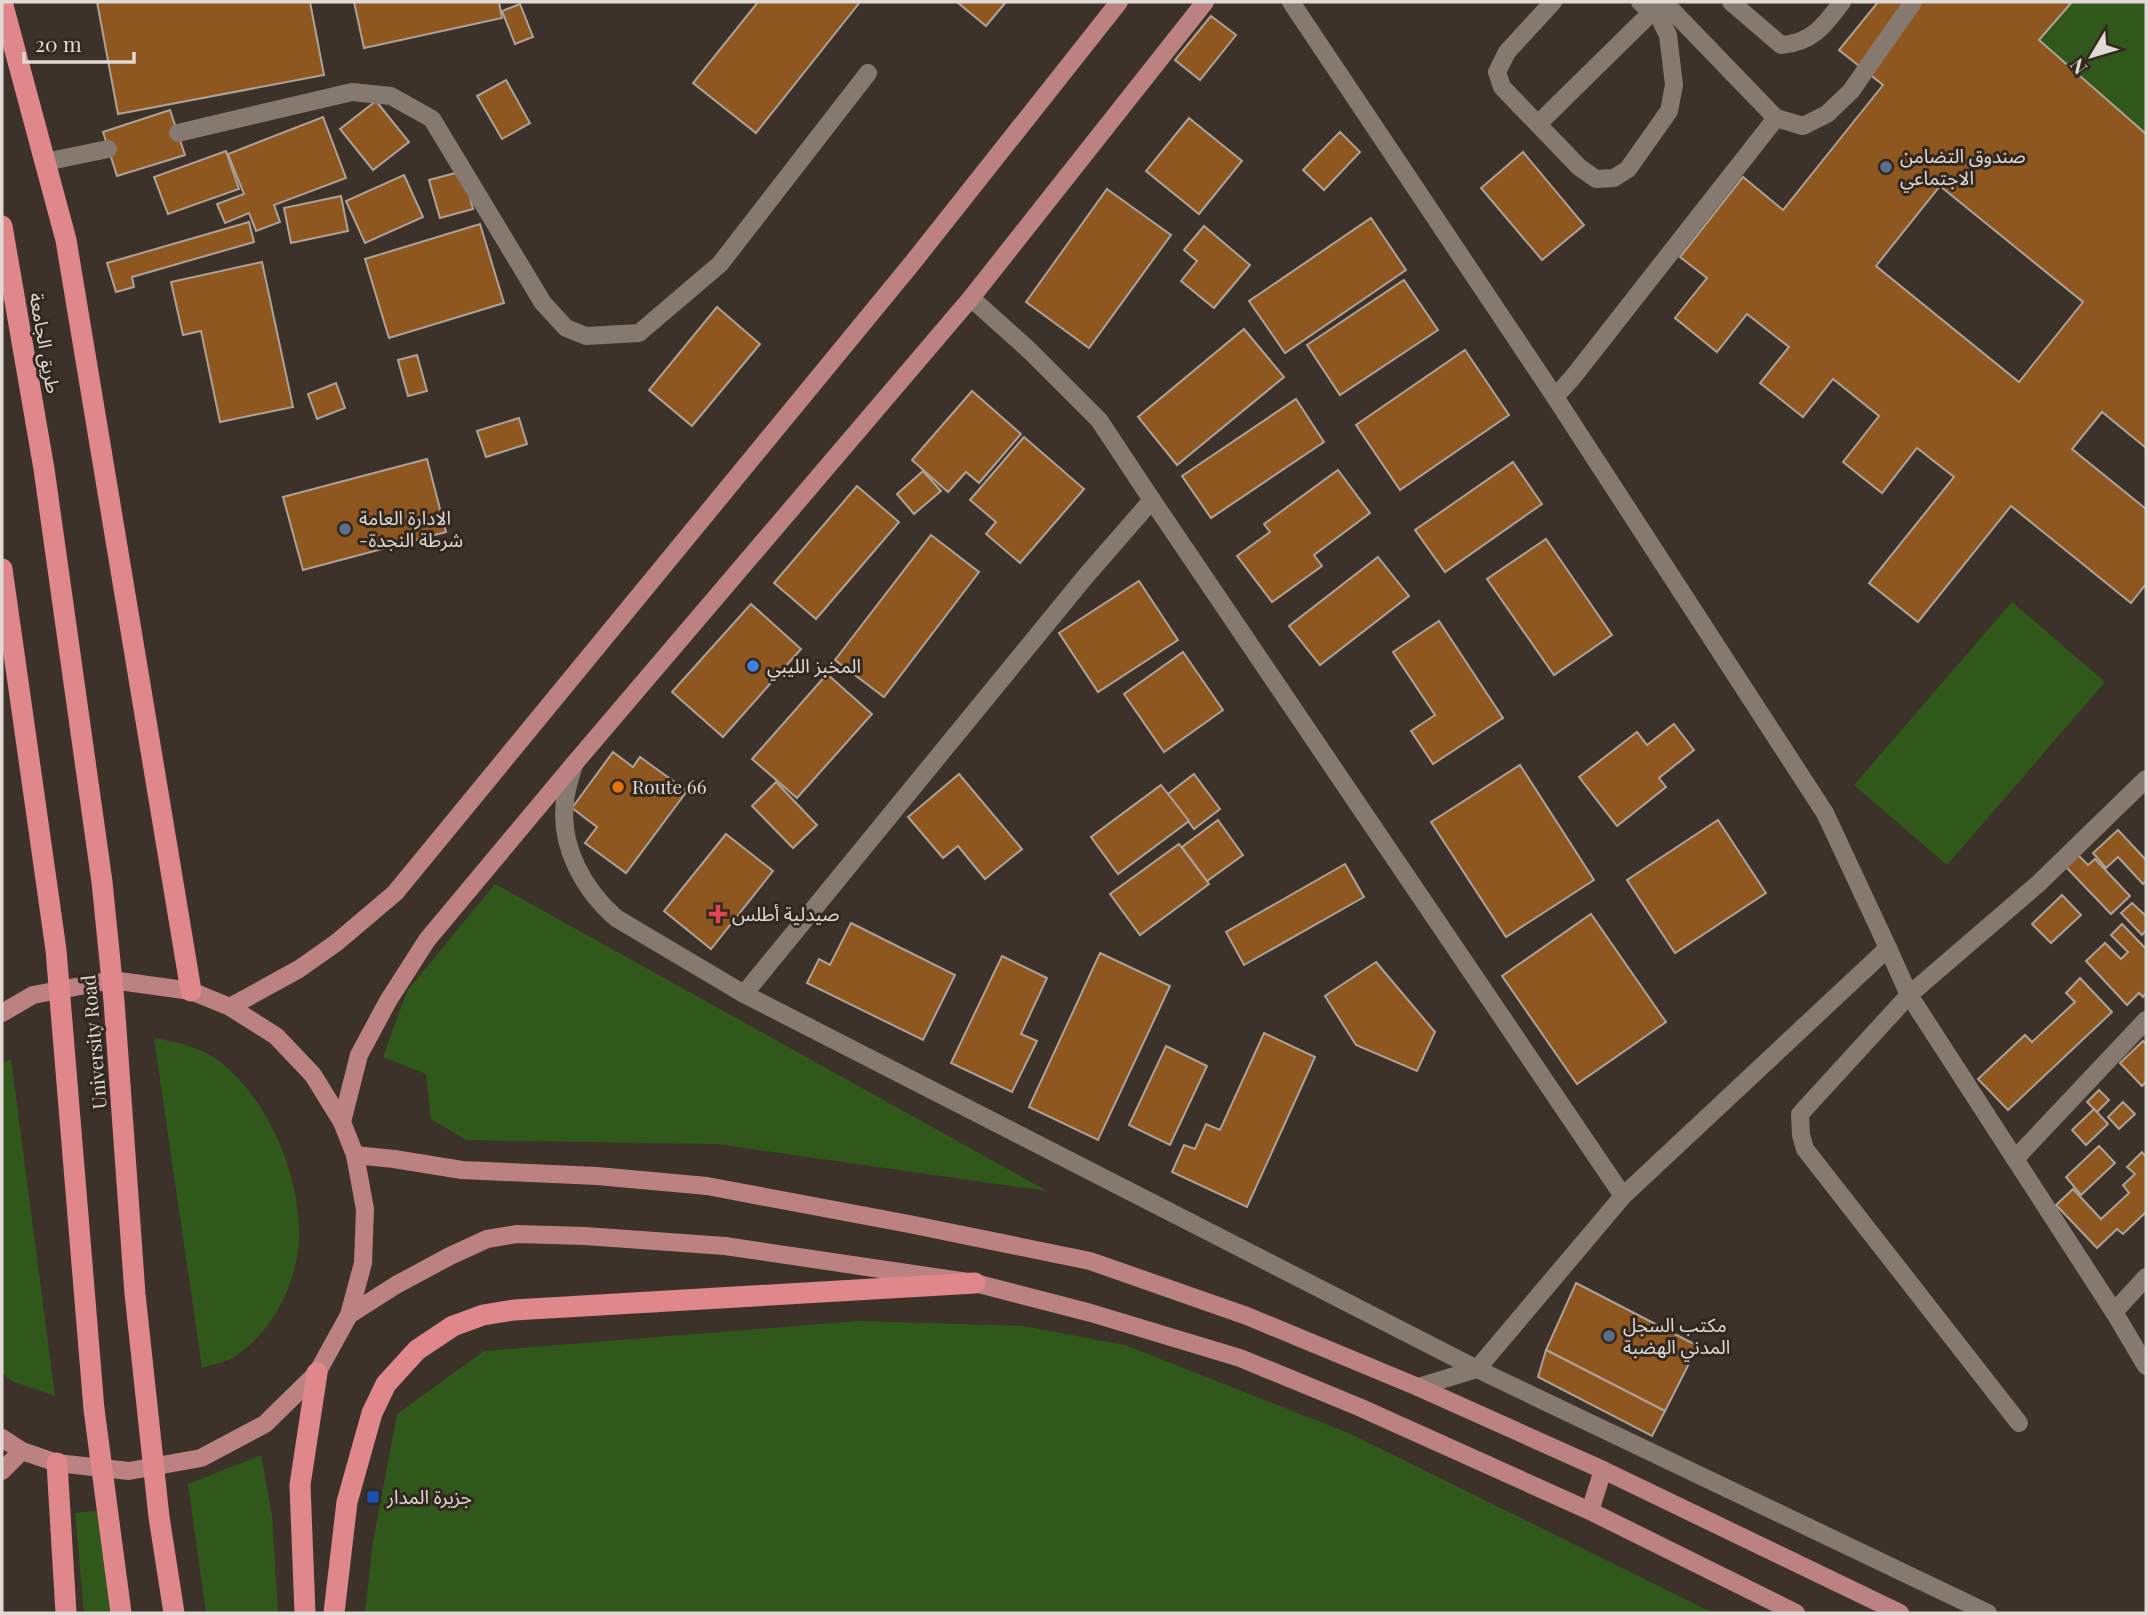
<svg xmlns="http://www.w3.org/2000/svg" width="2148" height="1615" viewBox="0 0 2148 1615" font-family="'Playfair Display','Noto Sans Arabic',serif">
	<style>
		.green { fill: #31581b }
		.building { fill: #8f5720; stroke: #aea197; stroke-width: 2; fill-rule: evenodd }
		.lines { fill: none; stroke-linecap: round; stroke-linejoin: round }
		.lane { stroke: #867a70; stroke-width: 18 }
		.street { stroke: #867a70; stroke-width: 18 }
		.primary { stroke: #bc8281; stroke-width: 18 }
		.highway { stroke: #e0878c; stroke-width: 21 }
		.service-dot { fill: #5c6f8a; stroke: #322820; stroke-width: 2.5 }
		.shop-dot { fill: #3f7fe0; stroke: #322820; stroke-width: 2.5 }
		.food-dot { fill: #e8710a; stroke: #322820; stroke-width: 2.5 }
		.health-dot { fill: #e0444e; stroke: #322820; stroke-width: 2.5 }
		.transit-dot { fill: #1a4fb4; stroke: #322820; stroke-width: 2.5 }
		.labels { text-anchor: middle; stroke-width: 6; stroke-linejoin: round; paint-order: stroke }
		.poi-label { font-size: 19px; fill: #e0d9d4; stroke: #322820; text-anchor: start }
		.street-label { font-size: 19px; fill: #e0d9d4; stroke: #322820 }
	</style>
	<rect width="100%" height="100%" fill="#3c3229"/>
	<g class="green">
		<path d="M 2072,2 L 2146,2 L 2146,134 L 2039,40 Z"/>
		<path d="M 2012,602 L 2105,682 L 1947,865 L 1854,785 Z"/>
		<path d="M 495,884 L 1047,1191 L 716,1144 L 466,1140 L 431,1119 L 426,1074 L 383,1057 L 407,991 Z"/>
		<path d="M 154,1038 C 176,1042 201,1047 219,1061 C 267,1098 298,1170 299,1230 C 300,1276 276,1329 237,1355 C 228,1362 213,1364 202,1368 Z"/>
		<path d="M 11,1059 L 55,1396 L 12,1381 L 2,1373 L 2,1064 Z"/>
		<path d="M 857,1321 L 1023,1326 L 1125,1345 L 1351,1434 L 1713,1613 L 365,1613 L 373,1542 L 397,1414 L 484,1351 Z"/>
		<path d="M 261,1455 L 272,1516 L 278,1613 L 206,1613 L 188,1484 Z"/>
		<path d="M 100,1510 L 110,1613 L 84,1613 L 75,1513 Z"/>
	</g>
	<g class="building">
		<path d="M 97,2 L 310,2 L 324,75 L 118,114 Z"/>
		<path d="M 354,2 L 499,2 L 502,18 L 364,48 Z"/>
		<path d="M 758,2 L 860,2 L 756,133 L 693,83 Z"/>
		<path d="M 957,2 L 1006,2 L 986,26 Z"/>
		<path d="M 1878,2 L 2072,2 L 2039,40 L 2146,134 L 2146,448 L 2102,412 L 2072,449 L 2146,509 L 2146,584 L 2131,603 L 2011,506 L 1918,622 L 1869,583 L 1954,477 L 1917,448 L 1882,493 L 1843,462 L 1879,416 L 1833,379 L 1803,417 L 1760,383 L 1789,347 L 1747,314 L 1717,352 L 1675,318 L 1707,278 L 1680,257 L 1743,177 L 1783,210 L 1883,85 L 1839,50 ZM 1940,186 L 2083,302 L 2019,382 L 1876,266 Z"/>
		<path d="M 520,4 L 533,37 L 515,44 L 502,11 Z"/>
		<path d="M 1211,16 L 1236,35 L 1200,80 L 1175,60 Z"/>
		<path d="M 506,80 L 530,123 L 502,139 L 477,96 Z"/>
		<path d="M 376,101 L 409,142 L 373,170 L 340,129 Z"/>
		<path d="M 170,110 L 185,155 L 117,176 L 103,132 Z"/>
		<path d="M 323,117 L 346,178 L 274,205 L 280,222 L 256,231 L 249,213 L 225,223 L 217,204 L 244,194 L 228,154 Z"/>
		<path d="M 1189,118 L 1242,161 L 1199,214 L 1146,171 Z"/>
		<path d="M 1340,132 L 1360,152 L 1324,190 L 1303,170 Z"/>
		<path d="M 226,151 L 239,189 L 168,214 L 154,177 Z"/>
		<path d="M 1523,152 L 1584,225 L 1542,260 L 1481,188 Z"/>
		<path d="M 463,171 L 473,209 L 440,218 L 429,180 Z"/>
		<path d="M 404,175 L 423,217 L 365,243 L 346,201 Z"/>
		<path d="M 1107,189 L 1171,235 L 1089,348 L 1026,302 Z"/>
		<path d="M 341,196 L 348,231 L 291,243 L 284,208 Z"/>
		<path d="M 1371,218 L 1406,270 L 1285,353 L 1249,301 Z"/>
		<path d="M 249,222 L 254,242 L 132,277 L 134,287 L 116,292 L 107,263 Z"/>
		<path d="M 480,224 L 504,303 L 389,338 L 365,259 Z"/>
		<path d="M 1204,226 L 1250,265 L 1214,308 L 1181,281 L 1197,261 L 1184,250 Z"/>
		<path d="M 262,262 L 293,407 L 220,422 L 201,331 L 183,335 L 171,282 Z"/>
		<path d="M 1404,280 L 1438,330 L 1340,395 L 1307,345 Z"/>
		<path d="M 717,307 L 760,344 L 692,426 L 649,390 Z"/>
		<path d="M 1244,329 L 1284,377 L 1177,465 L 1138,417 Z"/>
		<path d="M 1465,350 L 1509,415 L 1400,490 L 1356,425 Z"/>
		<path d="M 417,355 L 427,391 L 408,396 L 398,360 Z"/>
		<path d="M 336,383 L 345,408 L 317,419 L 308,394 Z"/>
		<path d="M 972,391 L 1021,434 L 979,483 L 966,472 L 948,492 L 912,460 Z"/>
		<path d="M 1296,399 L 1324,442 L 1211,518 L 1182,476 Z"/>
		<path d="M 519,418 L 527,444 L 486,457 L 477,431 Z"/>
		<path d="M 1024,437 L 1084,489 L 1020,563 L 986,534 L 996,522 L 970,500 Z"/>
		<path d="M 427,459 L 446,532 L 303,570 L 283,497 Z"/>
		<path d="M 1513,462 L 1542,504 L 1445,572 L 1415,530 Z"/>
		<path d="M 1338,470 L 1370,513 L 1314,555 L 1322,566 L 1272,602 L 1237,556 L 1270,532 L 1264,524 Z"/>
		<path d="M 923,471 L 941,491 L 914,514 L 897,494 Z"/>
		<path d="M 857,486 L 899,522 L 816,619 L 774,583 Z"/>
		<path d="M 931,535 L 979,572 L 884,697 L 835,660 Z"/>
		<path d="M 1546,539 L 1612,635 L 1554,675 L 1487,579 Z"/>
		<path d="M 1378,557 L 1409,596 L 1320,665 L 1289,626 Z"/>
		<path d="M 1139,581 L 1178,640 L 1098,692 L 1059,633 Z"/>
		<path d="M 751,604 L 801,649 L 723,737 L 672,692 Z"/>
		<path d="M 1439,621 L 1503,718 L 1433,764 L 1411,731 L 1435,715 L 1393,652 Z"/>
		<path d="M 1183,652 L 1223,710 L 1164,752 L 1124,694 Z"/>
		<path d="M 827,674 L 872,714 L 797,798 L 752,759 Z"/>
		<path d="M 1674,724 L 1694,750 L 1659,778 L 1666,787 L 1617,826 L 1579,777 L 1637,732 L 1647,745 Z"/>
		<path d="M 613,752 L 633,767 L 640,757 L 687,791 L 626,873 L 585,843 L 597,827 L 572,808 Z"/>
		<path d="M 1520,765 L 1594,880 L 1506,937 L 1431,822 Z"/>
		<path d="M 959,774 L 1022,849 L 985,879 L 958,846 L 943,858 L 908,817 Z"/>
		<path d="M 1194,774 L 1220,809 L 1194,829 L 1168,794 Z"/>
		<path d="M 776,782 L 817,825 L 793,848 L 752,806 Z"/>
		<path d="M 1161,785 L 1189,821 L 1118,874 L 1091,837 Z"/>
		<path d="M 1218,820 L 1243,855 L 1207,881 L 1182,847 Z"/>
		<path d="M 1718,820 L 1766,893 L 1675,953 L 1627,880 Z"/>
		<path d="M 2118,830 L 2146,860 L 2146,881 L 2143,884 L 2118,857 L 2106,868 L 2093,853 Z"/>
		<path d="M 726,834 L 773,871 L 711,949 L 664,911 Z"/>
		<path d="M 1179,844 L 1209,884 L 1140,935 L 1110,894 Z"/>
		<path d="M 2078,855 L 2088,865 L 2095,859 L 2130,896 L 2111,914 L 2066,867 Z"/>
		<path d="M 1345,864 L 1364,897 L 1244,965 L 1226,932 Z"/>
		<path d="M 2062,895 L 2081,915 L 2051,943 L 2032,924 Z"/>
		<path d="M 2132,903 L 2146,916 L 2146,930 L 2142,935 L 2121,913 Z"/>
		<path d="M 1591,914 L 1666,1022 L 1577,1084 L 1502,976 Z"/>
		<path d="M 851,923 L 955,975 L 923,1040 L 807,983 L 819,959 L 830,965 Z"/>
		<path d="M 2122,924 L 2146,949 L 2146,993 L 2143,997 L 2139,993 L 2127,1005 L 2086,961 L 2105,943 L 2121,959 L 2128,952 L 2111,935 Z"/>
		<path d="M 1100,953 L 1170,986 L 1098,1140 L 1029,1107 Z"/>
		<path d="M 1002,956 L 1047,978 L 1021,1034 L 1037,1041 L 1012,1092 L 951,1063 Z"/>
		<path d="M 1376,962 L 1435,1032 L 1417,1071 L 1356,1045 L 1325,996 Z"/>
		<path d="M 2080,978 L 2112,1012 L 2008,1110 L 1978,1079 L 2025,1035 L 2032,1042 L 2075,1002 L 2066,993 Z"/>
		<path d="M 1264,1033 L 1315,1057 L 1247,1207 L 1172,1172 L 1184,1145 L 1195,1149 L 1206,1124 L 1220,1130 Z"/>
		<path d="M 2143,1041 L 2146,1044 L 2146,1082 L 2142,1086 L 2120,1063 Z"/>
		<path d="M 1166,1046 L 1207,1066 L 1170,1145 L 1129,1125 Z"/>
		<path d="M 2099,1090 L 2109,1100 L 2097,1112 L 2087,1102 Z"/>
		<path d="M 2123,1102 L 2135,1114 L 2119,1129 L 2108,1117 Z"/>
		<path d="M 2094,1109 L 2108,1124 L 2086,1145 L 2072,1130 Z"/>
		<path d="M 2099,1146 L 2115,1163 L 2081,1195 L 2066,1177 Z"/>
		<path d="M 2142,1152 L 2146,1157 L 2146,1212 L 2123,1234 L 2117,1229 L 2097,1248 L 2056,1205 L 2073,1189 L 2101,1219 L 2129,1193 L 2123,1185 L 2135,1174 L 2127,1167 Z"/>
		<path d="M 1576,1283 L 1698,1346 L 1665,1411 L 1546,1350 Z"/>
		<path d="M 1546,1350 L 1665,1411 L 1652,1436 L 1538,1377 Z"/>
	</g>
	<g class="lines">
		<g class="lane">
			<path d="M 1553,2 L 1507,52 L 1497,72 L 1502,87 L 1579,167 L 1596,179 L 1614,178 L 1628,169 L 1669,111 L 1674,85 L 1668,35 L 1660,19 L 1640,2"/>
			<path d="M 1664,2 L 1776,118"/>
			<path d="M 1731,2 L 1781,45 C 1812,43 1825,25 1842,2"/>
			<path d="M 1538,124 L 1662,2"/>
			<path d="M 178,133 L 352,92 L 391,96 L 432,119 L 543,303 L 566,328 L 586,336 L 639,333 L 720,264 L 868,73"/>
			<path d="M 45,162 L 108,149"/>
			<path d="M 1555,397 L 1573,377 L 1776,118 L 1803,126 L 1827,114 L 1851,91 L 1913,2"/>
			<path d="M 1909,995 L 1800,1114 L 1801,1135 L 1805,1149 L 2019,1423"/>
		</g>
		<g class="street">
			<path d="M 1291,2 L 1555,397 L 1825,813 L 1888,948 L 1909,995 L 2114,1312 L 2146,1366"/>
			<path d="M 971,298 L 1030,351 L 1099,420 L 1152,500"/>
			<path d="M 574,764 C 571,776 566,789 565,801 C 559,846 584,890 616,918 L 744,994 L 1477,1369 L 1988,1613"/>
			<path d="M 744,994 L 1085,577 L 1152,500 L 1623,1196"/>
			<path d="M 1909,995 L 2039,883 L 2146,779"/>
			<path d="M 2015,1159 L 2146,1020"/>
			<path d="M 2114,1312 L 2146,1277"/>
			<path d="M 1418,1387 L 1477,1369 L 1623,1196 L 1888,948"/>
		</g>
		<g class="primary">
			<path d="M 230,1007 L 299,969 L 336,943 L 395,893 L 914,261 L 1119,2"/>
			<path d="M 2,1013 L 33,995 L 112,980 L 191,991 L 230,1007 L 276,1036 L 313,1075 L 342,1122 L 355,1155 L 365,1209 L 363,1263 L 349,1315 L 317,1373 L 265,1424 L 201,1458 L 129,1471 L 57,1463 L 22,1451 L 2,1438"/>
			<path d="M 342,1122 L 359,1055 L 388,1001 L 427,940 L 574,764 L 971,298 L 1205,2"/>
			<path d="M 355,1155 L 394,1159 L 462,1170 L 597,1176 L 707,1186 L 909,1224 L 1090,1261 L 1247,1316 L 1418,1387 L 1603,1470 L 1900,1613"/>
			<path d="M 349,1315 L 396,1285 L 450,1256 L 487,1239 L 517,1234 L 585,1236 L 725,1246 L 975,1283 L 1091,1313 L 1240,1358 L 1359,1407 L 1590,1511 L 1796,1613"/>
			<path d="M 2,1471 L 22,1451"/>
			<path d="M 1590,1511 L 1603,1470"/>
		</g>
		<g class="highway">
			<path d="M 2,2 L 66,240 L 191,991"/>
			<path d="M 2,226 L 44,469 L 102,882 L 114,1001 L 135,1294 L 159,1517 L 174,1613"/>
			<path d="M 2,569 L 56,950 L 94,1409 L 121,1613"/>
			<path d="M 57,1463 L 66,1613"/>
			<path d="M 305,1613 L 300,1485 L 317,1373"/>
			<path d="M 334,1613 L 347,1502 L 372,1413 L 386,1384 L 417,1350 L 453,1326 L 483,1315 L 514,1310 L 975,1283"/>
		</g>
	</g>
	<g class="service-dot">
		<circle cx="1886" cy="167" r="7"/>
		<circle cx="345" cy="529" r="7"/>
		<circle cx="1609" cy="1336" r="7"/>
	</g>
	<circle class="shop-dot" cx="753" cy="666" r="7"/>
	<circle class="food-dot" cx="618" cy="787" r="7"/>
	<path class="health-dot" d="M714.5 903.5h7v7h7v7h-7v7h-7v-7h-7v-7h7z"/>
	<rect class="transit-dot" x="366" y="1490" width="14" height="14" rx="3.5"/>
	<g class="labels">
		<g class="poi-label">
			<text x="1900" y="163">صندوق التضامن<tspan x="1900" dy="22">الاجتماعي</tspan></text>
			<text x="359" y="525">الادارة العامة<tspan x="359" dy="22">-شرطة النجدة</tspan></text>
			<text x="767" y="673">المخبز الليبي</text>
			<text x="632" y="794">Route 66</text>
			<text x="732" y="921">صيدلية أطلس</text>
			<text x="1623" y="1332">مكتب السجل<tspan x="1623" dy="22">المدني الهضبة</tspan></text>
			<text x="387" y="1504">جزيرة المدار</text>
		</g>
		<g class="street-label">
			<text transform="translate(45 343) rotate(80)" y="7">طريق الجامعة</text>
			<text transform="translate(94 1042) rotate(-95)" y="7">University Road</text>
		</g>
	</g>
	<rect width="2148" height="1615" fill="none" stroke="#e0d9d4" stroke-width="7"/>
	<g transform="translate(2092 56) rotate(232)" stroke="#322820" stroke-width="5" paint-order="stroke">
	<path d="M0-5L12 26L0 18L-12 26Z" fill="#e0d9d4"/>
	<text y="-10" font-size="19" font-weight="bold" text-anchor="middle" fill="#e0d9d4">N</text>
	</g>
	<path d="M24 52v10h110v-10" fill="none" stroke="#e0d9d4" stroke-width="3.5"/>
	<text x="35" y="52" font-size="21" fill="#e0d9d4" stroke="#322820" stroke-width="5" paint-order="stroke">20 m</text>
</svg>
